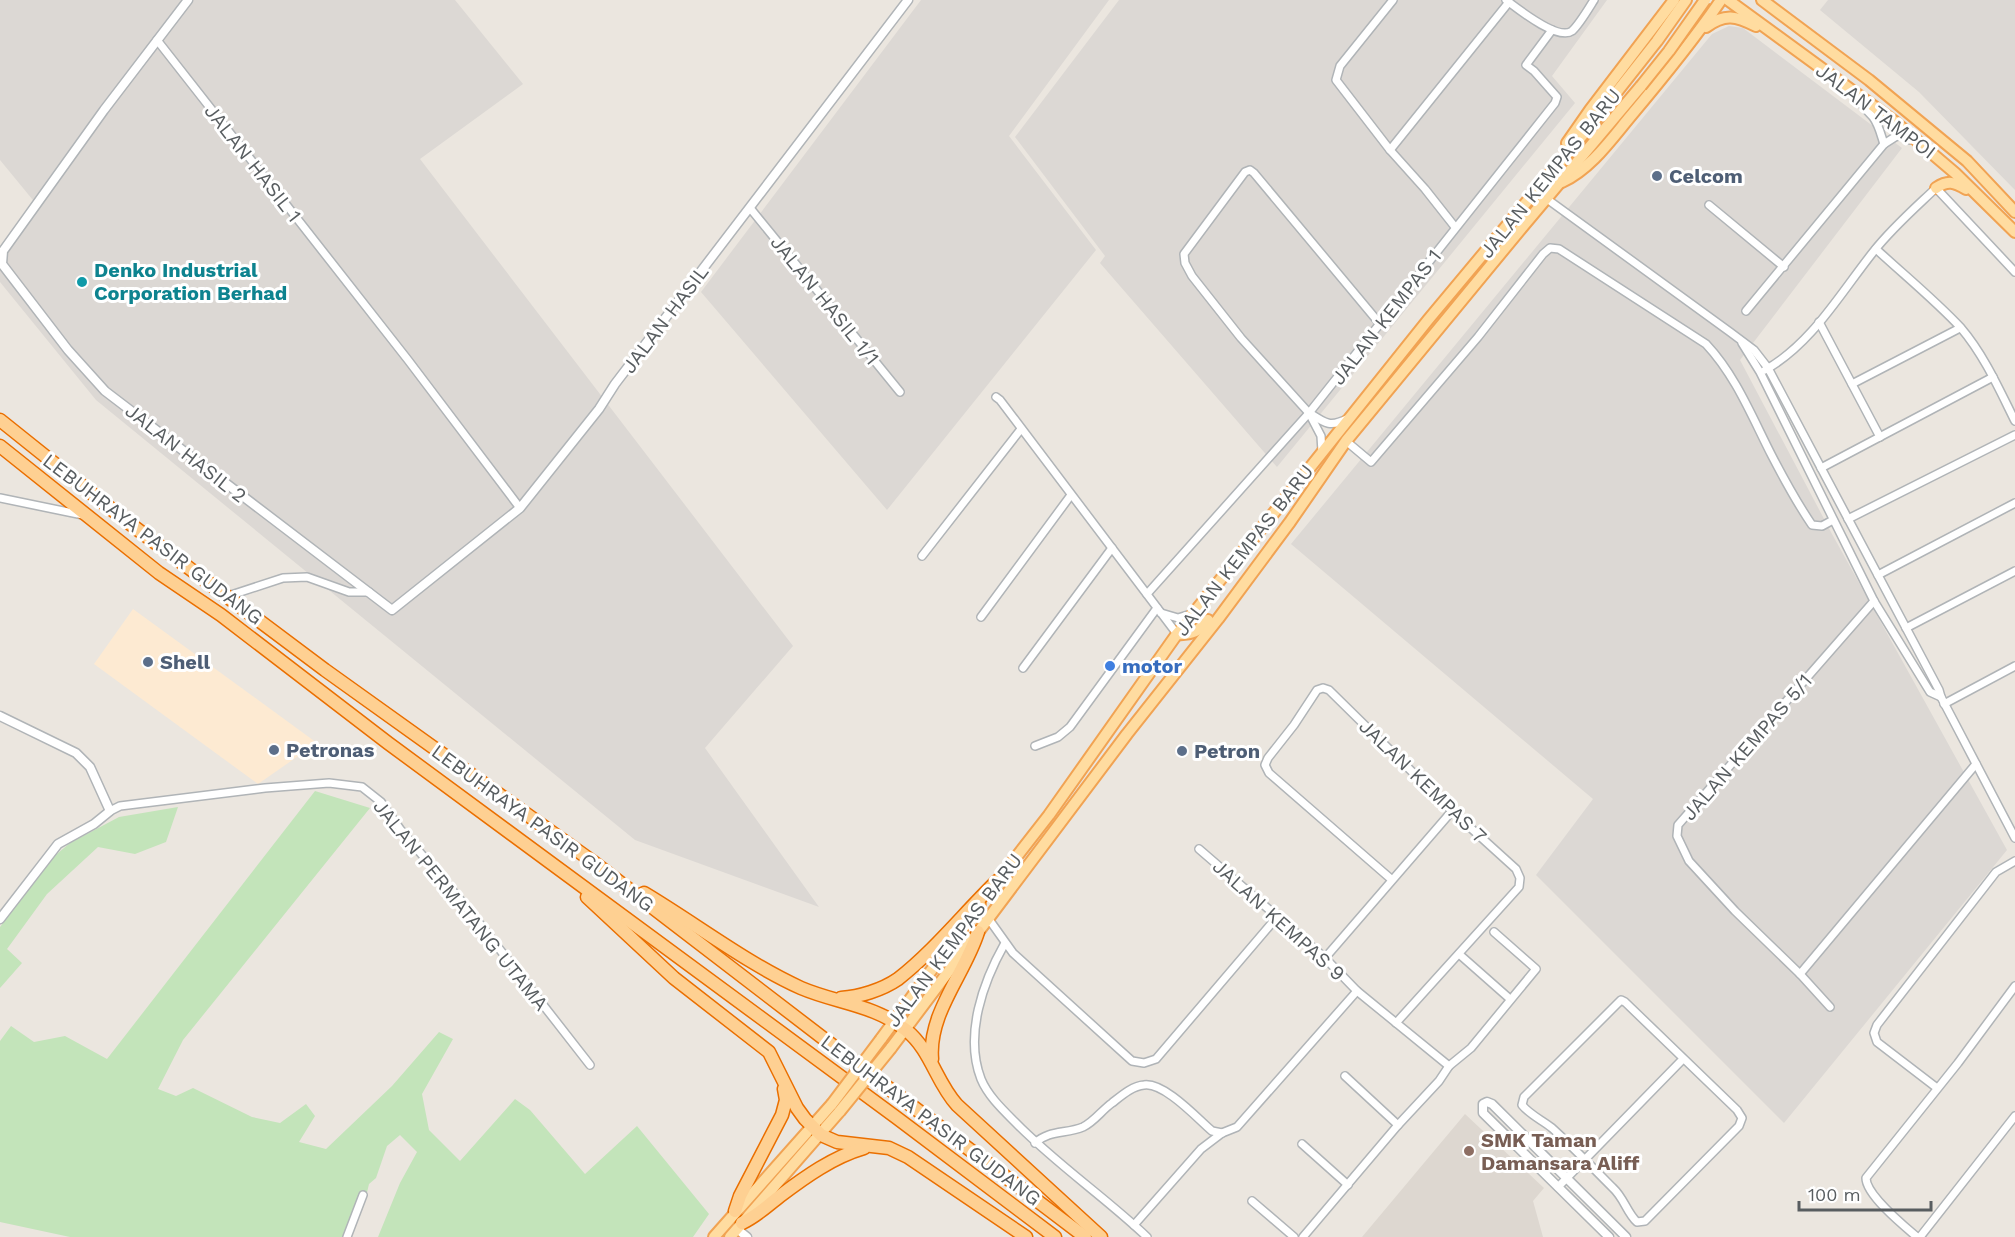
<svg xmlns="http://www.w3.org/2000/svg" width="2015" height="1237" viewBox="0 0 2015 1237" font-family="'Work Sans',sans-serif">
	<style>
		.commercial { fill: #fdead2 }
		.industrial { fill: #dcd8d4 }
		.education { fill: #ddd7d0 }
		.green { fill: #c3e4ba }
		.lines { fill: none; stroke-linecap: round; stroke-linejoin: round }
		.minor-casing { stroke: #b0b4b7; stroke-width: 10 }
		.tertiary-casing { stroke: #b0b4b7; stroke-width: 11 }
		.primary-casing { stroke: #f1a353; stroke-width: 14 }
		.trunk-casing { stroke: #ea6f00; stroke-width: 15 }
		.minor { stroke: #fff; stroke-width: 7 }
		.tertiary { stroke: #fff; stroke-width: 8 }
		.primary { stroke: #ffdca0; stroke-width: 10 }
		.trunk { stroke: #fed092; stroke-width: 12 }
		.primary-bridge-casing { stroke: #f1a353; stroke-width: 14; stroke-linecap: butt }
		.primary-bridge { stroke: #ffdca0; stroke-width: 10 }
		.service-dot { fill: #5c6f8a; stroke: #fff; stroke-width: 2 }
		.culture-dot { fill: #0f9aa8; stroke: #fff; stroke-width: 2 }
		.shop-dot { fill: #3f7fe0; stroke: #fff; stroke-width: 2 }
		.education-dot { fill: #8d6e63; stroke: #fff; stroke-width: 2 }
		.labels { text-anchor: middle; stroke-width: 6; stroke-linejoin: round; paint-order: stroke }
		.street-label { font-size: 20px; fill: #585d60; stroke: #fff }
		.service-label { font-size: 20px; font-weight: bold; fill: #4e5e75; stroke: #fff; text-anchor: start }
		.culture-label { font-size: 20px; font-weight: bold; fill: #0d838f; stroke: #fff; text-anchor: start }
		.shop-label { font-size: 20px; font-weight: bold; fill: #366cbe; stroke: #fff; text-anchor: start }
		.education-label { font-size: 20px; font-weight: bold; fill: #785e54; stroke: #fff; text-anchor: start }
	</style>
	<rect width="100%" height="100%" fill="#ebe6df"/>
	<path class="commercial" d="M 133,609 L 317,743 L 258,784 L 94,664 Z"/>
	<g class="industrial">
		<path d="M 0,0 L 455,0 L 523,84 L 420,159 L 793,646 L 705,748 L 819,907 L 635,840 L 96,400 L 0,282 L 0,251 L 37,205 L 0,160 Z"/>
		<path d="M 921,0 L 1109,0 L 1009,136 L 1096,250 L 887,510 L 701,292 Z"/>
		<path d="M 1119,0 L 1607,0 L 1552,76 L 1575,103 L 1277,467 L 1100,263 L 1105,256 L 1015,137 Z"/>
		<path d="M 1828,0 L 2015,0 L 2015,190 L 1919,92 L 1820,10 Z"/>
		<path d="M 1729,26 L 1743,28 L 1902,148 L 1740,360 L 1832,534 L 2007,850 L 1784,1123 L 1536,875 L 1593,799 L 1291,544 L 1712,34 Z"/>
	</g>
	<path class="education" d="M 1465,1114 L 1544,1188 L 1533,1201 L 1543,1237 L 1362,1237 Z"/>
	<g class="green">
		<path d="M 315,791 L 370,808 L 183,1040 L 158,1089 L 176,1096 L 193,1088 L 252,1117 L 280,1123 L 306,1104 L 315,1116 L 299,1142 L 326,1149 L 392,1086 L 439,1032 L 453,1039 L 422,1094 L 429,1130 L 460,1161 L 515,1099 L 530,1110 L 585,1174 L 637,1126 L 709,1214 L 693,1237 L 378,1237 L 400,1183 L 417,1152 L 400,1135 L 387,1146 L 376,1178 L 369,1184 L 364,1205 L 350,1237 L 70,1237 L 0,1222 L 0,1041 L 11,1026 L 34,1042 L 65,1036 L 107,1059 Z"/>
		<path d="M 178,807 L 166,842 L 135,854 L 98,847 L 47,894 L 7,949 L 22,963 L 0,988 L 0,927 L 52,858 L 70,843 L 119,817 Z"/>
	</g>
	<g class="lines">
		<g class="minor-casing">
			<g id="minor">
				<path d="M 1393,0 L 1340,66 L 1336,80 L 1390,150 L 1425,189 L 1455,227"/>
				<path d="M 1506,0 C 1518,9 1558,41 1572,31 C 1579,25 1589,8 1594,0"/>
				<path d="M 157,40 L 408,360 L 520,508"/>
				<path d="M 1859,97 C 1861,106 1867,110 1873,117 C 1879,125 1881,135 1884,144"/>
				<path d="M 1390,150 L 1509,2"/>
				<path d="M 1547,199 L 1730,332 L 1754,350 L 1768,368 L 1939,690 L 1941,697 L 2015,838"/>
				<path d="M 1709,205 L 1784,267"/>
				<path d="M 750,208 L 900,392"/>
				<path d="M 1876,249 C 1903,274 1936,301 1961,328 C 1984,355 1999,389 2015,421"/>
				<path d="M 1746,311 L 1884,144 L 1895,137 L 1902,135 L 1910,140"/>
				<path d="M 1819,322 L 1880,437"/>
				<path d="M 1742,343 L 1760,372 L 1874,601 L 1930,692 L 1941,697"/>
				<path d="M 1765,370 C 1812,344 1841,292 1874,251 C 1892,228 1915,208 1936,188 L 2015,272"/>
				<path d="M 1852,384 L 1960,328"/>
				<path d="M 996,397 L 1000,400 L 1177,634"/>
				<path d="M 1311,414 C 1326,424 1331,427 1347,419"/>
				<path d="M 1346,441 L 1371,462 L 1478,337 L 1543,254 L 1550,248 L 1559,249 L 1706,344 C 1736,376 1752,417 1772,456 C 1784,479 1797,503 1812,525 L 1822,526 L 1833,520"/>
				<path d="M 1322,452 L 1321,436 L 1309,413 L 1241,338 L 1192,276 L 1185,263 L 1184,254 L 1245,172 L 1250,170 L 1254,173 L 1380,324"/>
				<path d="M 1821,468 L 1993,377"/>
				<path d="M 0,498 L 83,515"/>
				<path d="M 1848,519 L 2015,435"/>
				<path d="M 922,556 L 1021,429"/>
				<path d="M 1878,575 L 2015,503"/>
				<path d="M 1147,594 L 1309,413 L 1555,103 L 1557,97 L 1534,71 L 1526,65 L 1552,30"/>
				<path d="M 228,596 L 283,578 L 307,577 L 349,592 L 369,592"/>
				<path d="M 1161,613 L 1178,618 L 1191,614"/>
				<path d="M 981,617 L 1071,495"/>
				<path d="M 1906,628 L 2015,571"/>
				<path d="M 1023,668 L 1112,548"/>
				<path d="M 1944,704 L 2015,666"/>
				<path d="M 1035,746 L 1058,737 L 1070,727 L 1157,608"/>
				<path d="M 110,811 L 120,806 L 265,788 L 329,783 L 362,787 L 381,802 L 400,829 L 469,910 L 590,1065"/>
				<path d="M 1199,849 L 1325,958 L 1357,991 L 1449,1066"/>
				<path d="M 1391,879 L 1269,773 L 1265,765 L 1268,758 L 1294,725 L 1317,690 L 1323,688 L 1329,690 L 1452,811 L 1516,869 L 1520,878 L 1519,887 L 1396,1023"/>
				<path d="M 988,918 L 1013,953 L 1132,1061 L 1144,1063 L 1156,1059 L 1277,917"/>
				<path d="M 1005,943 C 983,982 964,1035 981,1079 C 988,1096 1003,1110 1015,1122 C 1056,1164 1105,1197 1147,1237"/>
				<path d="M 1459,954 L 1510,999"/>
				<path d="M 1325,958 L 1452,811"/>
				<path d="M 1800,974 L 1976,764"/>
				<path d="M 1621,1000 L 1625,1002 L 1737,1110 L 1742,1118 L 1739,1126 L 1645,1221 L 1637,1222 C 1627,1213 1624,1198 1613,1188 C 1593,1168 1573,1147 1552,1128 C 1542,1120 1530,1115 1522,1105 L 1524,1097 Z"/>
				<path d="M 1830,1007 L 1800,974 L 1735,911 L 1689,861 L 1677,836 L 1678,825 L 1874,601"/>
				<path d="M 1345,1076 L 1398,1125"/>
				<path d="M 1937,1088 L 1877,1042 L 1874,1033 L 1877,1025 L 1996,872 L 2015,861"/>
				<path d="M 1035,1143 C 1049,1130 1066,1134 1083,1127 C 1094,1122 1102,1110 1112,1103 C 1121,1096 1132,1086 1144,1085 C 1164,1082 1197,1118 1212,1131 L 1222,1133"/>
				<path d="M 1302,1144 L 1348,1185"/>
				<path d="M 1558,1187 L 1683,1059"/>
				<path d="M 1252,1201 L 1294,1237"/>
				<path d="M 1134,1225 L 1201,1149 L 1222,1133 L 1237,1127 L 1357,991"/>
				<path d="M 347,1237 L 363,1195"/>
				<path d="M 1303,1237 L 1398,1125 L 1439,1081 L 1449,1066 L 1471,1048 L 1536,969 L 1494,932"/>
				<path d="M 1917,1237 C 1904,1226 1866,1195 1866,1178 L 1958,1063 L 2015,986"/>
				<path d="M 1920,1237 L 2015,1116"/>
			</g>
		</g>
		<g class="tertiary-casing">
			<g id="tertiary">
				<path d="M 188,0 L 104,110 L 3,251 L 2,264 L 68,350 L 105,391 L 392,610 L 520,508 L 599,409 L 615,384 L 908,0"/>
				<path d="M 0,716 L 76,753 L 90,767 L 110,811 L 94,824 L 58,844 L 0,919"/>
				<path d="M 737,1229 L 747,1237"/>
				<path d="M 1609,1237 L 1483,1113 L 1483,1104 L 1487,1102 L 1492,1104 L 1626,1237"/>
			</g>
		</g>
		<g class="primary-casing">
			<g id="primary">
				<path d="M 1728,0 L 1895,122 L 1955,173 L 2015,232"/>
				<path d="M 1762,0 L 1869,80 L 1967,161 L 2015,212"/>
				<path d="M 1706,27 C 1725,13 1736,16 1756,26"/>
				<path d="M 1567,143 L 1590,110 L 1674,0"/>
				<path d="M 1562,182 C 1590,169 1610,141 1629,118 C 1661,80 1693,41 1721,0"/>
				<path d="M 1936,188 C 1948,180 1954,182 1966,189"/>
				<path d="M 1177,634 C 1192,635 1199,631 1208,620"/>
				<path d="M 993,887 L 1049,815 L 1177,634 L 1428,320 L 1586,131 L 1657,41 L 1686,0"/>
				<path d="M 881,1039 L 980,904"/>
				<path d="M 891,1048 L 1127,734 L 1218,619 L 1290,522 L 1346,441 L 1519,231 L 1641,86"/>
				<path d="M 714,1237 L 832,1104"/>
				<path d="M 730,1237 L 840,1111"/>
			</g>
		</g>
		<g class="trunk-casing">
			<g id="trunk">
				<path d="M 0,420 L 125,520 L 325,670 L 592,861 L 862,1068 L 1085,1237"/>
				<path d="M 0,446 L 159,573 L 221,615 L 388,743 L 897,1118 L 1055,1237"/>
				<path d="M 644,893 C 696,924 746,963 801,988 C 836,1003 875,1005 906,1030 C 931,1050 936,1082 957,1105 L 1101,1237"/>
				<path d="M 587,897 L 674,978 L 769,1052 L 797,1108 L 805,1119 L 821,1135 L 837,1142 L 889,1148 L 908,1157 L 1026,1237"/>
				<path d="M 841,998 C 859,997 882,990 898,979 C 934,951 964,913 997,881"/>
				<path d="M 932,1059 C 928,1013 965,974 978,932"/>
				<path d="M 735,1211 L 740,1196 L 782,1115 L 786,1100 L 784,1089"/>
				<path d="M 742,1223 C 757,1216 767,1206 780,1196 C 805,1177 833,1157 864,1148"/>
			</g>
		</g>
		<use href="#minor" class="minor"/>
		<use href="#tertiary" class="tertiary"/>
		<use href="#primary" class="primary"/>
		<use href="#trunk" class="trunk"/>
		<g class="primary-bridge-casing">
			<g id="primary-bridge">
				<path d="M 1641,86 L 1669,51 L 1705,0"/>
				<path d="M 832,1104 L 881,1039"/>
				<path d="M 840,1111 L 891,1048"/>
			</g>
		</g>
		<use href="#primary-bridge" class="primary-bridge"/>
	</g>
	<g class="service-dot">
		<circle cx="1657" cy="176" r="6"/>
		<circle cx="148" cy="662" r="6"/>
		<circle cx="274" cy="750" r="6"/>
		<circle cx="1182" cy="751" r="6"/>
	</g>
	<circle class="culture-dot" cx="82" cy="282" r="6"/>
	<circle class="shop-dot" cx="1110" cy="666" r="6"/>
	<circle class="education-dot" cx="1469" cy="1151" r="6"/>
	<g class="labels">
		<g class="street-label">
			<text transform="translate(1876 111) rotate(37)" y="7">JALAN TAMPOI</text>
			<text transform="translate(253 163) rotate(52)" y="7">JALAN HASIL 1</text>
			<text transform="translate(1550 173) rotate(-51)" y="7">JALAN KEMPAS BARU</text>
			<text transform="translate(825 300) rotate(51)" y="7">JALAN HASIL 1/1</text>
			<text transform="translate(1386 317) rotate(-52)" y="7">JALAN KEMPAS 1</text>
			<text transform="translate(665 319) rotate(-53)" y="7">JALAN HASIL</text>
			<text transform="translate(186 453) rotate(38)" y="7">JALAN HASIL 2</text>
			<text transform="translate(153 539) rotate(37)" y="7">LEBUHRAYA PASIR GUDANG</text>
			<text transform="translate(1244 550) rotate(-52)" y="7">JALAN KEMPAS BARU</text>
			<text transform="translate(1747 747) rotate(-49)" y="7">JALAN KEMPAS 5/1</text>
			<text transform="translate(1423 781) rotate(44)" y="7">JALAN KEMPAS 7</text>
			<text transform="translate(543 828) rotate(36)" y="7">LEBUHRAYA PASIR GUDANG</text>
			<text transform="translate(461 905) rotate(51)" y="7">JALAN PERMATANG UTAMA</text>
			<text transform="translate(1279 920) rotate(42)" y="7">JALAN KEMPAS 9</text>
			<text transform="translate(954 940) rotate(-53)" y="7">JALAN KEMPAS BARU</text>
			<text transform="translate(931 1120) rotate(37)" y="7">LEBUHRAYA PASIR GUDANG</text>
		</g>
		<g class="service-label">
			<text x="1669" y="183">Celcom</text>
			<text x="160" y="669">Shell</text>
			<text x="286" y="757">Petronas</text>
			<text x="1194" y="758">Petron</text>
		</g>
		<g class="culture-label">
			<text x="94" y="277">Denko Industrial<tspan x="94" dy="23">Corporation Berhad</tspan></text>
		</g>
		<g class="shop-label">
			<text x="1122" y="673">motor</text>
		</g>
		<g class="education-label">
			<text x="1481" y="1147">SMK Taman<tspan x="1481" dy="23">Damansara Aliff</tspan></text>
		</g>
	</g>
	<path d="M1799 1201v9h132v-9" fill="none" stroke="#585d60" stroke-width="3"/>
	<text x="1808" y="1201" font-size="18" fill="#585d60" stroke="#ffffff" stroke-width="4.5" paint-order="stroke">100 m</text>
</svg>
